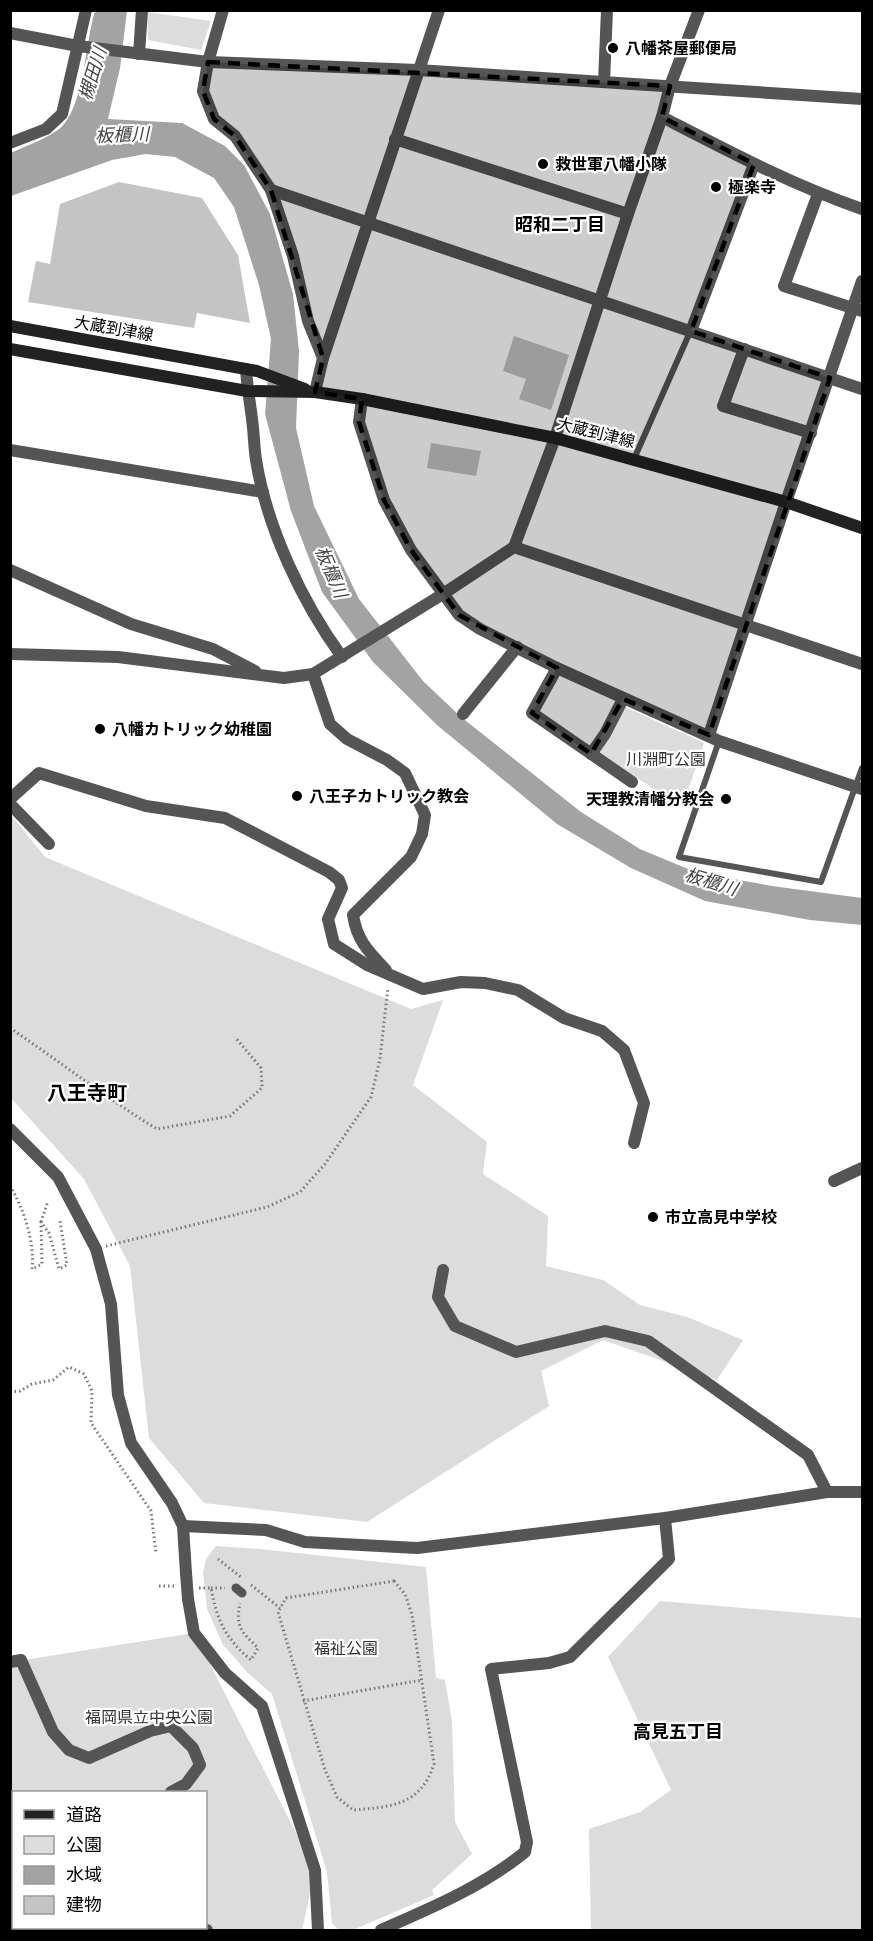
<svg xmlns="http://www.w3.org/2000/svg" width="873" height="1941" viewBox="0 0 873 1941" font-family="'Fira Sans','Noto Sans JP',sans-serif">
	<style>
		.green { fill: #dcdcdc; fill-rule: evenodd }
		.water { fill: #a3a3a3 }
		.building { fill: #c4c4c4 }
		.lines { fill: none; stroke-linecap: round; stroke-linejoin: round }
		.path { stroke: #777; stroke-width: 3; stroke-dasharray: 1.5 3; stroke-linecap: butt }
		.service { stroke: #555; stroke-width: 6 }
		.pedestrian { stroke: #555; stroke-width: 9 }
		.minor { stroke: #555; stroke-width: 12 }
		.tertiary { stroke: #555; stroke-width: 12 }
		.secondary { stroke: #222; stroke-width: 12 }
		.tertiary-bridge { stroke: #555; stroke-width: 12 }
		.marked { fill: #000; fill-opacity: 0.2; stroke: #000; stroke-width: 4.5; stroke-dasharray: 12 8; stroke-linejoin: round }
		.poi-dot { fill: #000; stroke: #fff; stroke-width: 2 }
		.labels { text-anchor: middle; stroke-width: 4.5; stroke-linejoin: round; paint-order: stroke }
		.poi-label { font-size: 16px; font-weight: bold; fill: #000; stroke: #fff; text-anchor: start }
		.street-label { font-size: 16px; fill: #000; stroke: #fff }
		.park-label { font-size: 16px; fill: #333; stroke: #fff }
		.water-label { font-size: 18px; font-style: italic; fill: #444; stroke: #fff }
		.neighbourhood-label { font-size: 18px; font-weight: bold; fill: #000; stroke: #fff }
		.quarter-label { font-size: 20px; font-weight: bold; fill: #000; stroke: #fff }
	</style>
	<rect width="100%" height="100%" fill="#fff"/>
	<g class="green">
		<path d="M 147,12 L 211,21 L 201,50 L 148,40 Z"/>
		<path d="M 623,706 L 704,743 L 684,802 L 662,794 L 598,753 Z"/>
		<path d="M 11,815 L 45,857 L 411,1009 L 443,1000 L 413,1085 L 487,1142 L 483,1174 L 548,1216 L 546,1266 L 603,1280 L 640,1305 L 687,1317 L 743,1340 L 717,1380 L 603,1340 L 541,1371 L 549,1406 L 367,1522 L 204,1503 L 149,1438 L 130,1266 L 84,1179 L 11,1098 Z"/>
		<path d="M 216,1546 L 260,1549 L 426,1567 L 436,1678 L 445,1680 L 452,1721 L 455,1822 L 472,1854 L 432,1890 L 434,1895 L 353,1930 L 339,1930 L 332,1923 L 327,1872 L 272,1694 L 248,1673 L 223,1645 L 207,1609 L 203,1573 L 206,1559 Z"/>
		<path d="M 660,1601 L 862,1618 L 862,1930 L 591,1930 L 589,1829 L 640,1812 L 671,1790 L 608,1657 Z"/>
		<path d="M 194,1633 L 315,1870 L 302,1930 L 11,1930 L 11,1662 ZM 14,1792 L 206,1792 L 206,1928 L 14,1928 Z"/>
	</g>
	<path class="water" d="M 95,11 L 127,11 L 120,68 L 108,119 L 182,123 L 225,146 L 244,165 L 270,214 L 293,294 L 299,351 L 296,428 L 314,506 L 359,599 L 423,681 L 461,717 L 581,812 L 640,849 L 695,872 L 772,886 L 862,898 L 862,925 L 810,920 L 705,901 L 631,868 L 557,824 L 437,725 L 373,662 L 322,592 L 291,511 L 265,414 L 271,339 L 259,285 L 234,207 L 214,178 L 175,157 L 146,154 L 112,160 L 11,196 L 11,153 C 25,146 55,136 64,124 C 85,98 85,43 95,11 Z"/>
	<g class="building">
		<path d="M 119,182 L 202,198 L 238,255 L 250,323 L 197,313 L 194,328 L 28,302 L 36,261 L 50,264 L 60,204 Z"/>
		<path d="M 514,336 L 569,355 L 551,410 L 519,399 L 526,379 L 503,371 Z"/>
		<path d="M 431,443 L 481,451 L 476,476 L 427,468 Z"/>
	</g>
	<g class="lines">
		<g class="path">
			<path d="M 10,1028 C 59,1061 106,1098 157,1129 L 230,1116 L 262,1088 L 261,1068 L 235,1037"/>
			<path d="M 10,1186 C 24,1209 35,1243 32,1269 L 42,1264 L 41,1222 L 49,1233 L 59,1269 L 67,1265 L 60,1221"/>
			<path d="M 41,1222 L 48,1201"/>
			<path d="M 106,1246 L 267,1207 L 300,1192 L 325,1164 L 371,1097 L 380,1059 L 388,987"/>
			<path d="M 10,1392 L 20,1391 L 32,1384 L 53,1380 L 69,1367 L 84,1374 L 92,1391 L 91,1423 L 151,1511 L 156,1554"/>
			<path d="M 218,1559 L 241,1577"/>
			<path d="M 394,1581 L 405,1594 L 412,1615 L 434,1764 C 421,1805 392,1807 353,1810 L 337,1797 L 325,1770 L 278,1612 L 286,1598 Z"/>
			<path d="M 251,1585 L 280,1608"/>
			<path d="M 159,1586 L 174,1586"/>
			<path d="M 199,1588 L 211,1588 C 217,1621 226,1639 251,1660 L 258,1648 C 242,1632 235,1628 240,1603"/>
			<path d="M 211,1588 L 225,1588"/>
			<path d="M 303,1701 L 422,1680"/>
		</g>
		<g class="service">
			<path d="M 634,459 L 690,332"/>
			<path d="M 719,741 L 679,857 L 821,882 L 862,768"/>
		</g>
		<path class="pedestrian" d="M 236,1588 L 242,1593"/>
		<g class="minor">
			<path d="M 223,10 L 208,62 L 203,91 L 214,119 L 235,136 L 271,190 L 293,256 L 308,321 L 323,358"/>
			<path d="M 139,54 L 142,10"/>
			<path d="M 604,82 L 607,10"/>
			<path d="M 662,117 C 728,151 792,185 862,209"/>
			<path d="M 395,139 L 628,214"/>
			<path d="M 10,143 L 46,129 L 62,114 L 86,10"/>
			<path d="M 271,190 L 862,389"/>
			<path d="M 818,194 L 784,286 L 862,311"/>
			<path d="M 691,331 L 754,164"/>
			<path d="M 744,349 L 723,406 L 811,433"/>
			<path d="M 246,369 C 247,386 250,402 252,419 C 254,433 254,447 256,460 C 267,528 302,602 342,657"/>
			<path d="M 315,392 L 323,358 L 439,10"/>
			<path d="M 362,399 L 359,422 L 384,500 L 411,550 L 459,615 L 480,629 L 557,668 L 719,741 L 862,789"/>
			<path d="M 10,450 L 263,492"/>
			<path d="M 514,547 L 862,664"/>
			<path d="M 10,570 L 131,624 L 213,649 L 255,671"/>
			<path d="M 10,654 L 118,657 L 284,678 L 313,674 L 443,594 L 514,547 L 555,438 L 628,214 L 662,117 L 670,86 L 699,10"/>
			<path d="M 557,668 L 532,713 L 632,782"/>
			<path d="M 313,674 L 330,724 L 347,739 L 387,760 L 405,773 L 425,815 L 422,834 L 411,857 L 353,915 C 357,941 369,952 386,970"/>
			<path d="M 463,714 L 517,647"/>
			<path d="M 709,735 L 786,502 L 862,281"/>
			<path d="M 591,754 L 605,734 L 623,699"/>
			<path d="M 10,799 L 39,773 L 146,806 L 225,818 L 329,872 L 339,880 L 342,888 L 328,919 L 334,944 L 367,965 L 423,989 L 461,982 L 485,983 L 518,990 L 564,1018 L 602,1031 L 624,1050 L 644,1103 L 634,1143"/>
			<path d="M 10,804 L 49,844"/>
			<path d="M 834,1181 L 862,1168"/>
			<path d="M 443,1270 L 438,1297 L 455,1326 L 516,1352 L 605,1331 L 648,1341 L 808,1455 L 827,1492"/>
			<path d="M 183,1526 L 266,1530 L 305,1542 L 417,1548 L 665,1518 L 827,1492 L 862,1492"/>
			<path d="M 10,1662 L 21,1660 L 53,1732 L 69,1750 L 89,1758 L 150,1731 L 171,1726 L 193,1748 L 200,1765 L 186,1784 L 171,1792"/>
			<path d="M 202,1928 L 207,1930"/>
			<path d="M 185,1930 L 186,1928"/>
			<path d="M 381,1930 C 431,1908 482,1887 525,1852 L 527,1842 L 491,1669 L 549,1663 L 570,1657 L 669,1559 L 665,1518"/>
		</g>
		<g class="tertiary">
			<path d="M 10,33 L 78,46 L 208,62 L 418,70 L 862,99"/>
			<path d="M 10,1129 L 58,1177 L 96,1249 L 111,1304 L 118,1395 L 131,1443 L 172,1503 L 183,1526 L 186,1573"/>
			<path d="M 188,1599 L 194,1633 L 225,1673 L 262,1706 L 315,1870 L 318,1930"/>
		</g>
		<g class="secondary">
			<path d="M 10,326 L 257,371 L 305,389"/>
			<path d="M 10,349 L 247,391 L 315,392 L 362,399 L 555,438 L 786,502 L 862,528"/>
		</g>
		<path class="tertiary-bridge" d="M 186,1573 L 188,1599"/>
	</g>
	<path class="marked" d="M 208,62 L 670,86 L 662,117 L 754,164 L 691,331 L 830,378 L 709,735 L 623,699 L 591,754 L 532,713 L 557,668 L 459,615 L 411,550 L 384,500 L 359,422 L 362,399 L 315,392 L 323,358 L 271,190 L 235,136 L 214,119 L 203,91 Z"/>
	<g class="poi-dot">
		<circle cx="613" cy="48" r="6"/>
		<circle cx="543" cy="164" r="6"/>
		<circle cx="716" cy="187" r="6"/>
		<circle cx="100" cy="729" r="6"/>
		<circle cx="297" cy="796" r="6"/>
		<circle cx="726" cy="799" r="6"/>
		<circle cx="653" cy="1217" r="6"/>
	</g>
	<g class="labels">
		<g class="poi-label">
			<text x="625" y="54">八幡茶屋郵便局</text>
			<text x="555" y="170">救世軍八幡小隊</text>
			<text x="728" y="193">極楽寺</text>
			<text x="112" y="735">八幡カトリック幼稚園</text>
			<text x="309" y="802">八王子カトリック教会</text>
			<text x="714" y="805" text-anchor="end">天理教清幡分教会</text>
			<text x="665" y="1223">市立高見中学校</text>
		</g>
		<g class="street-label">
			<text transform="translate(114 328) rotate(10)" y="6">大蔵到津線</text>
			<text transform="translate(596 432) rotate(14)" y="6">大蔵到津線</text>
		</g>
		<g class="park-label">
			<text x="666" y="765">川淵町公園</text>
			<text x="346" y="1654">福祉公園</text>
			<text x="149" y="1723">福岡県立中央公園</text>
		</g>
		<g class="water-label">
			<text transform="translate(93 74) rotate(-73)" y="6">槻田川</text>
			<text transform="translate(122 135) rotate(-2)" y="6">板櫃川</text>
			<text transform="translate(331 572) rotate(67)" y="6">板櫃川</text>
			<text transform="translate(711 882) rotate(17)" y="6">板櫃川</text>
		</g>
		<g class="neighbourhood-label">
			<text x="560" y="231">昭和二丁目</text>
			<text x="678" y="1738">高見五丁目</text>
		</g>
		<g class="quarter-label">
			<text x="87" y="1100">八王寺町</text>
		</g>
	</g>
	<rect width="873" height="1941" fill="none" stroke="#000000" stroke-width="24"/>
	<rect x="12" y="1791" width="195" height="138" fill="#ffffff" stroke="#999999" stroke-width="1.5"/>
	<rect x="24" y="1810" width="30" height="9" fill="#222222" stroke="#999999" stroke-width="1.5"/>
	<text x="66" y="1821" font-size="18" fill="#000000">道路</text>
	<rect x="24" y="1836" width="30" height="18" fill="#dcdcdc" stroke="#999999" stroke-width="1.5"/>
	<text x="66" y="1851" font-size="18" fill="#000000">公園</text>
	<rect x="24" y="1866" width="30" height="18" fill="#a3a3a3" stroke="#999999" stroke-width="1.5"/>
	<text x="66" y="1881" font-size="18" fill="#000000">水域</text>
	<rect x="24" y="1896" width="30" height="18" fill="#c4c4c4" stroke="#999999" stroke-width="1.5"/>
	<text x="66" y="1911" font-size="18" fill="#000000">建物</text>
</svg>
